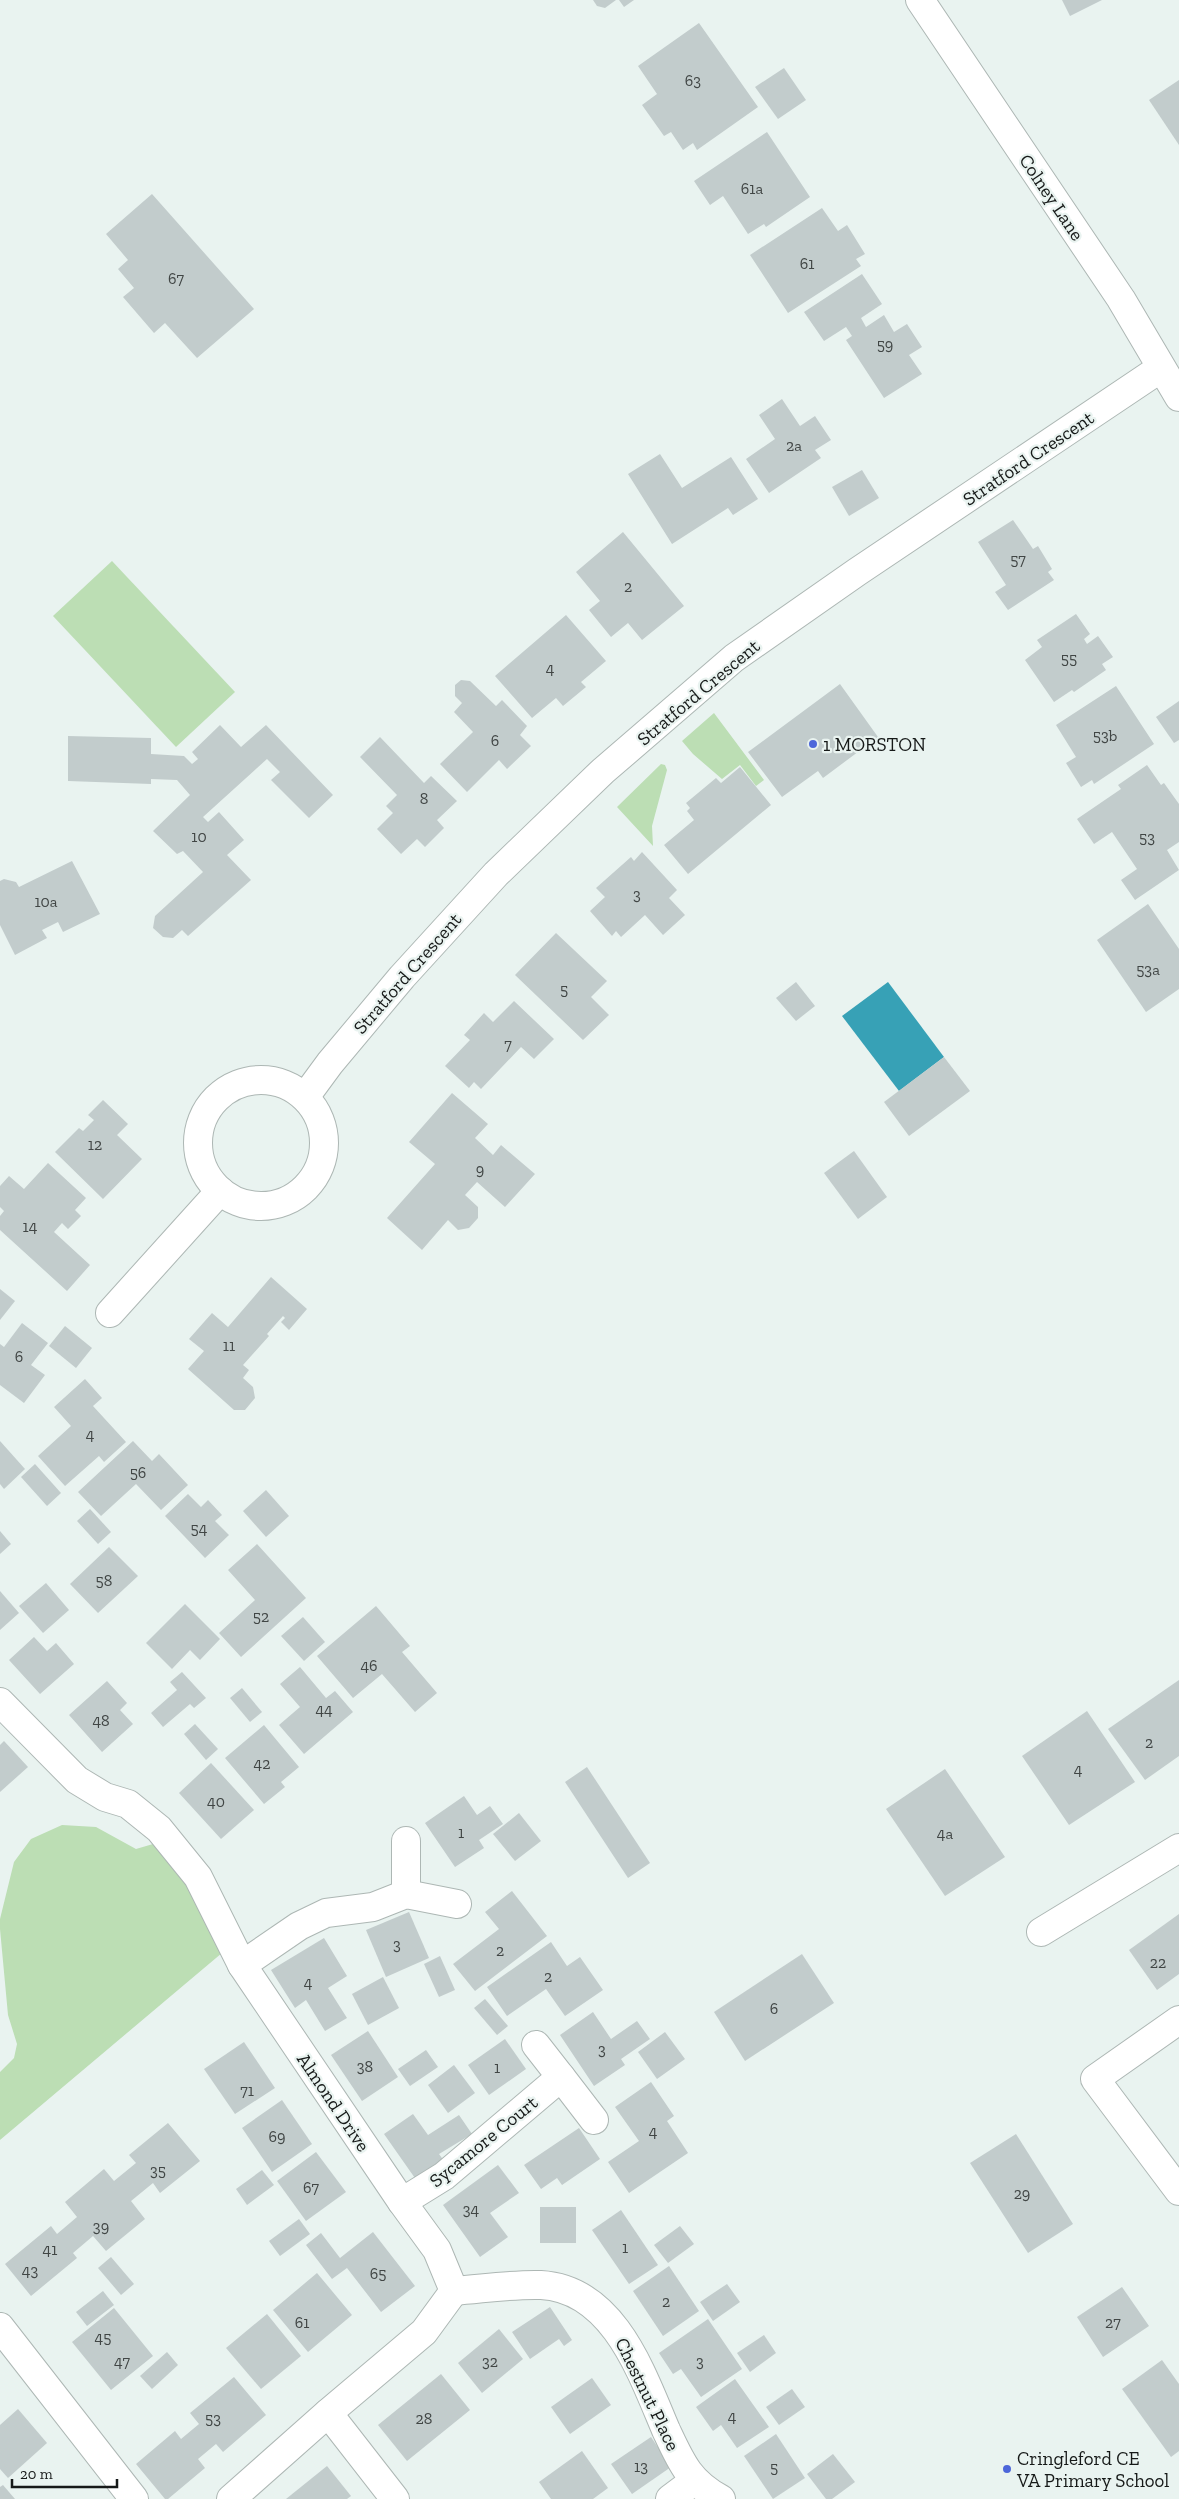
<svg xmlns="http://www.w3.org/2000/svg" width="1179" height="2499" viewBox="0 0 1179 2499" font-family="'Zilla Slab',serif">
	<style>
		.green { fill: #bcdeb4 }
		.water { fill: #37a1b6 }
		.building { fill: #c2cccc }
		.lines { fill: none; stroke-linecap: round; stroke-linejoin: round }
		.minor-casing { stroke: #adb7b4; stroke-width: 30 }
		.minor { stroke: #fff; stroke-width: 28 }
		.poi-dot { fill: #4c66da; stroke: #e9f3f0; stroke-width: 2 }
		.labels { text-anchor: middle; stroke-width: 4.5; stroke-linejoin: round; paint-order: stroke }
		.number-label { font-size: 16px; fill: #414645 }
		.street-label { font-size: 19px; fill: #161918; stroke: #e9f3f0 }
		.poi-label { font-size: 19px; fill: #161918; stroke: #e9f3f0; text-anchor: start }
	</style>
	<rect width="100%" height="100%" fill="#e9f3f0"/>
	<g class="green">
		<path d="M 112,561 L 235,692 L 176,747 L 53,616 Z"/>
		<path d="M 714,713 L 764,780 L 756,786 L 740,765 L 722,779 L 693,754 L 682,741 Z"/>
		<path d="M 661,764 L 665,765 L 667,770 L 652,826 L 653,846 L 617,807 Z"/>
		<path d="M 62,1825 L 96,1827 L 136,1849 L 153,1844 L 235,1942 L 0,2140 L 0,2072 L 14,2058 L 17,2044 L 8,2015 L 0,1929 L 0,1919 L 14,1862 L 31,1839 Z"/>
	</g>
	<path class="water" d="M 888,982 L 944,1057 L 899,1091 L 842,1016 Z"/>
	<g class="building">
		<path d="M 593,0 L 616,0 L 605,8 L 597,6 Z"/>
		<path d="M 619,0 L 634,0 L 624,7 Z"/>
		<path d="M 1062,0 L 1102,0 L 1070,16 Z"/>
		<path d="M 699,23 L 758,107 L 697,150 L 693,143 L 683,150 L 671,132 L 664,136 L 642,105 L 657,94 L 638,66 Z"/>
		<path d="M 784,68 L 806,100 L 778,119 L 755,87 Z"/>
		<path d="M 1179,80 L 1179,145 L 1149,100 Z"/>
		<path d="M 767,132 L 810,197 L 766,227 L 764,224 L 748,234 L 723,196 L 710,205 L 694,181 Z"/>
		<path d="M 152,194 L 254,309 L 197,358 L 165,323 L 154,333 L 123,297 L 134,288 L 118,269 L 128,260 L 106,234 Z"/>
		<path d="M 822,208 L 838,231 L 847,225 L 865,254 L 856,259 L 861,266 L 788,313 L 750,255 Z"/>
		<path d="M 862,274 L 882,304 L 861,318 L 866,327 L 884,315 L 894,332 L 907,324 L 922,347 L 909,355 L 922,374 L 884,398 L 846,340 L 852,336 L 846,327 L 824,341 L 804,312 Z"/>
		<path d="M 782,399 L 800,426 L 815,416 L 831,440 L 815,450 L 821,458 L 769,493 L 746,459 L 775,439 L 759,415 Z"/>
		<path d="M 660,454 L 682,488 L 731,457 L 758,499 L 733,515 L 728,508 L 672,544 L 628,474 Z"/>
		<path d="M 862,470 L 879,498 L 849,516 L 832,487 Z"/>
		<path d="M 1013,520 L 1033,549 L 1038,546 L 1052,569 L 1048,572 L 1054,580 L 1008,610 L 995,592 L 1006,585 L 978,542 Z"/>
		<path d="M 623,532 L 684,606 L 642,640 L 628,623 L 611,637 L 589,610 L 600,601 L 576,572 Z"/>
		<path d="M 1076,614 L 1090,634 L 1084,639 L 1087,644 L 1098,636 L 1113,657 L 1102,664 L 1106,670 L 1074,692 L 1072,690 L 1054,702 L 1025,660 L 1042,647 L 1037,640 Z"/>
		<path d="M 566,615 L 606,661 L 581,682 L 586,687 L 563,706 L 556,698 L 532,718 L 495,676 Z"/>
		<path d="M 461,680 L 470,681 L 496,706 L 502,700 L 527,726 L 520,735 L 531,746 L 507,769 L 499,760 L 467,792 L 440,764 L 473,732 L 454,712 L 462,703 L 455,696 L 455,685 Z"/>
		<path d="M 840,684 L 878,737 L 823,778 L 818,771 L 782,797 L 748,752 Z"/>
		<path d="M 1116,686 L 1154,744 L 1094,784 L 1092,780 L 1081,787 L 1066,763 L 1076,757 L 1056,725 Z"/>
		<path d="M 1179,701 L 1179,740 L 1174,743 L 1156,717 Z"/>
		<path d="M 220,725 L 241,747 L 266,725 L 333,795 L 309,818 L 271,780 L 280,772 L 267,759 L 203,817 L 208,822 L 219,812 L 244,840 L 227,855 L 251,880 L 188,936 L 182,930 L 173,938 L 163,937 L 153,928 L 155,916 L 203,872 L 183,851 L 177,854 L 153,831 L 190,795 L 177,780 L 151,779 L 151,784 L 68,781 L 68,736 L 151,738 L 151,754 L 184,756 L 192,764 L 198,759 L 192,752 Z"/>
		<path d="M 380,737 L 424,783 L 431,776 L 457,801 L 437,820 L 444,828 L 425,847 L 417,839 L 401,854 L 377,829 L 393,813 L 386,806 L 397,795 L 360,757 Z"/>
		<path d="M 1147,765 L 1161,785 L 1164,783 L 1179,804 L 1179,842 L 1167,850 L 1179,870 L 1135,900 L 1121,880 L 1137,869 L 1112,832 L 1094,844 L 1077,819 L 1121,789 L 1118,785 Z"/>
		<path d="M 740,767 L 771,805 L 688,874 L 664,845 L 694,820 L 687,811 L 690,808 L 686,803 L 716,778 L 721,783 Z"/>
		<path d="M 642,852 L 677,890 L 669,898 L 685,915 L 663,935 L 645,915 L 621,937 L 616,931 L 612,936 L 590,911 L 605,897 L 596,888 L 631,857 L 634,861 Z"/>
		<path d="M 72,861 L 100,914 L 63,932 L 58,922 L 42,930 L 47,938 L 15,955 L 0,925 L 0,881 L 4,879 L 16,882 L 19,887 Z"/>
		<path d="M 1148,904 L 1179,949 L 1179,989 L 1146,1012 L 1097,940 Z"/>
		<path d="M 556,933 L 607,981 L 591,997 L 609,1015 L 583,1040 L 515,975 Z"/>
		<path d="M 796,982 L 815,1006 L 796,1021 L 776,998 Z"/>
		<path d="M 514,1001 L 554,1039 L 534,1059 L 521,1047 L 481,1089 L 474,1082 L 469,1088 L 445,1066 L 470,1040 L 464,1035 L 484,1013 L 493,1022 Z"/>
		<path d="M 944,1057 L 970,1091 L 909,1136 L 884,1102 Z"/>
		<path d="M 452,1093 L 488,1124 L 475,1138 L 493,1155 L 501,1145 L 535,1174 L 505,1207 L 477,1182 L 465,1195 L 478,1207 L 478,1218 L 469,1228 L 458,1230 L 448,1220 L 422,1250 L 387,1218 L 435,1164 L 409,1142 Z"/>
		<path d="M 103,1100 L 128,1124 L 117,1135 L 142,1159 L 103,1199 L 55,1152 L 79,1128 L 83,1131 L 94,1120 L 88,1115 Z"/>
		<path d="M 854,1151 L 887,1197 L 858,1219 L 824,1173 Z"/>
		<path d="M 48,1163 L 86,1198 L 75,1210 L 81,1216 L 68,1229 L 62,1223 L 54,1232 L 90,1265 L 67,1291 L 0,1230 L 0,1216 L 4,1211 L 0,1207 L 0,1186 L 9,1176 L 24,1189 Z"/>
		<path d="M 271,1277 L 307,1309 L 289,1330 L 281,1322 L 285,1318 L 283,1316 L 267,1334 L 269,1336 L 243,1365 L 249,1370 L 243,1378 L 253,1387 L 255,1398 L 245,1410 L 234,1410 L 188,1369 L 204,1351 L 189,1339 L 212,1313 L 228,1327 Z"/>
		<path d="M 0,1289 L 15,1301 L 0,1320 Z"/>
		<path d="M 22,1323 L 48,1343 L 31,1365 L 45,1375 L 24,1403 L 0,1385 L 0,1344 L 4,1347 Z"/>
		<path d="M 65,1326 L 92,1348 L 76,1368 L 49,1346 Z"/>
		<path d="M 85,1379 L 102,1398 L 93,1406 L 126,1442 L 104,1462 L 99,1456 L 65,1486 L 38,1456 L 71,1426 L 54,1407 Z"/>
		<path d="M 0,1441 L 25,1469 L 4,1489 L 0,1484 Z"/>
		<path d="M 133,1441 L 152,1461 L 159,1454 L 188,1485 L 161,1510 L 136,1484 L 101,1516 L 78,1492 Z"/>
		<path d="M 35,1464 L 61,1493 L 47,1506 L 21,1477 Z"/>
		<path d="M 266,1490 L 289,1516 L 266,1537 L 243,1511 Z"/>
		<path d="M 188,1494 L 201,1507 L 208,1500 L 222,1515 L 215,1521 L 229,1535 L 205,1558 L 165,1516 Z"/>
		<path d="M 90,1509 L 111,1532 L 98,1544 L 77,1521 Z"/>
		<path d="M 0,1531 L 11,1544 L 0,1554 Z"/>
		<path d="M 257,1544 L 306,1598 L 241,1657 L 219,1633 L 255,1600 L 228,1570 Z"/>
		<path d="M 109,1547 L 138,1576 L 98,1613 L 70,1584 Z"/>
		<path d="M 46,1583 L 69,1610 L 43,1633 L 19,1606 Z"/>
		<path d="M 0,1591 L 19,1613 L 0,1630 Z"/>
		<path d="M 185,1604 L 220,1639 L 200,1660 L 190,1650 L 172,1669 L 146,1643 Z"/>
		<path d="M 376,1606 L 410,1646 L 402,1652 L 437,1693 L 415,1712 L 382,1674 L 353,1698 L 317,1656 Z"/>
		<path d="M 303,1617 L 325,1642 L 304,1661 L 281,1636 Z"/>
		<path d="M 34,1637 L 47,1651 L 56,1643 L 74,1664 L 40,1694 L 9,1660 Z"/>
		<path d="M 300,1667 L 326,1698 L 335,1691 L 353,1712 L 304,1754 L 279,1725 L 300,1707 L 280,1684 Z"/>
		<path d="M 182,1672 L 206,1698 L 194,1708 L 190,1704 L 163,1727 L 151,1713 L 177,1690 L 170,1682 Z"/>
		<path d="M 1179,1680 L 1179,1756 L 1145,1780 L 1108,1729 Z"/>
		<path d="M 107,1681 L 127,1703 L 120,1710 L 133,1724 L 102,1752 L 69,1715 Z"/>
		<path d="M 242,1688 L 262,1712 L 250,1722 L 230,1698 Z"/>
		<path d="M 1087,1711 L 1135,1782 L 1069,1825 L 1022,1756 Z"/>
		<path d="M 195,1724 L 218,1749 L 206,1760 L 184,1734 Z"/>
		<path d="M 264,1725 L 299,1767 L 281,1782 L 285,1787 L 264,1804 L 225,1758 Z"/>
		<path d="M 4,1741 L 28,1767 L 0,1792 L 0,1745 Z"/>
		<path d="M 211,1763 L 254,1810 L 221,1839 L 179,1793 Z"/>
		<path d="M 587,1767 L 650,1863 L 628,1878 L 565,1782 Z"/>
		<path d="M 945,1769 L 1005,1857 L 945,1896 L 886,1809 Z"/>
		<path d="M 464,1796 L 477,1815 L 490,1806 L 503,1824 L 479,1840 L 484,1848 L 455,1867 L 425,1823 Z"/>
		<path d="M 519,1813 L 541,1841 L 515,1861 L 493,1834 Z"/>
		<path d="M 512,1891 L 547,1936 L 475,1991 L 453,1964 L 499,1929 L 485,1912 Z"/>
		<path d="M 409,1912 L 429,1958 L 386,1977 L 366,1930 Z"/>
		<path d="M 1179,1914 L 1179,1974 L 1157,1990 L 1129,1950 Z"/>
		<path d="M 324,1938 L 347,1976 L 328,1988 L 347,2018 L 325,2031 L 306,2000 L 295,2008 L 271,1970 Z"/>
		<path d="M 551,1942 L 567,1966 L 580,1957 L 603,1990 L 565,2016 L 546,1989 L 507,2016 L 487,1987 Z"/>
		<path d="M 802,1954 L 834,2003 L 745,2061 L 714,2012 Z"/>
		<path d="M 440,1956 L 455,1990 L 439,1997 L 424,1964 Z"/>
		<path d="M 383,1977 L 399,2008 L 368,2025 L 352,1994 Z"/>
		<path d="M 485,1999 L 508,2026 L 497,2035 L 474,2008 Z"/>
		<path d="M 593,2012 L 611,2039 L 637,2021 L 650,2039 L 621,2059 L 625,2065 L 594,2086 L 560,2035 Z"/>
		<path d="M 368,2031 L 398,2077 L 362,2101 L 331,2055 Z"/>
		<path d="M 665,2032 L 685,2059 L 657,2079 L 638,2052 Z"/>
		<path d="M 505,2039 L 526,2069 L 489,2095 L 468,2065 Z"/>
		<path d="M 244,2042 L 275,2088 L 235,2114 L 204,2069 Z"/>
		<path d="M 426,2050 L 438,2067 L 410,2086 L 398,2069 Z"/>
		<path d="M 454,2065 L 475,2093 L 448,2113 L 428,2085 Z"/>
		<path d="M 651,2082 L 674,2116 L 667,2121 L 688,2153 L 629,2193 L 608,2162 L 639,2141 L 615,2107 Z"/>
		<path d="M 282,2100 L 312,2144 L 272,2172 L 242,2128 Z"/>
		<path d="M 413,2114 L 428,2135 L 459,2115 L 472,2134 L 439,2154 L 444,2161 L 417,2181 L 384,2134 Z"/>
		<path d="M 168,2123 L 200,2161 L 160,2193 L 153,2183 L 131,2201 L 145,2219 L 106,2251 L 93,2236 L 73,2253 L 77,2258 L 31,2296 L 5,2264 L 51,2226 L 57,2234 L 77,2217 L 65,2202 L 104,2169 L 114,2181 L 136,2163 L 129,2155 Z"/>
		<path d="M 579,2128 L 600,2159 L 562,2185 L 557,2178 L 541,2189 L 524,2165 Z"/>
		<path d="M 1016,2134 L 1073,2224 L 1028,2253 L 970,2163 Z"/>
		<path d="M 316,2152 L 346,2192 L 306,2221 L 277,2181 Z"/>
		<path d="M 498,2165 L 519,2193 L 490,2213 L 508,2237 L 480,2257 L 443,2205 Z"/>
		<path d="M 262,2170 L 274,2185 L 247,2205 L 236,2189 Z"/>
		<rect x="540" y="2207" width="36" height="36"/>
		<path d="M 621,2210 L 658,2265 L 629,2284 L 592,2230 Z"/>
		<path d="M 299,2219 L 310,2234 L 280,2256 L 269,2241 Z"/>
		<path d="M 680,2226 L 694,2244 L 668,2263 L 654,2245 Z"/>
		<path d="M 373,2232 L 415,2286 L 381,2312 L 347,2268 L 332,2279 L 306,2245 L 321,2233 L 340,2258 Z"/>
		<path d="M 111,2257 L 134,2284 L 121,2295 L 98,2268 Z"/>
		<path d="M 669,2266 L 699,2311 L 663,2336 L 633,2291 Z"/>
		<path d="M 317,2273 L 352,2315 L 308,2352 L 273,2310 Z"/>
		<path d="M 727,2284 L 740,2302 L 713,2321 L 700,2302 Z"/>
		<path d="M 1122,2287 L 1149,2326 L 1103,2357 L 1077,2317 Z"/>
		<path d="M 103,2291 L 114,2305 L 87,2326 L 76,2312 Z"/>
		<path d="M 550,2307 L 572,2340 L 564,2346 L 559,2339 L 530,2359 L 512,2332 Z"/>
		<path d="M 114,2308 L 153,2356 L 111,2390 L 72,2342 Z"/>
		<path d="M 267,2314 L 301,2356 L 261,2389 L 226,2348 Z"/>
		<path d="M 708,2319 L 742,2369 L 701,2397 L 681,2369 L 673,2374 L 659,2353 Z"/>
		<path d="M 499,2329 L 523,2359 L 482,2393 L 458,2363 Z"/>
		<path d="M 764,2335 L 776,2353 L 750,2372 L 737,2353 Z"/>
		<path d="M 167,2352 L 178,2365 L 152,2389 L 140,2376 Z"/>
		<path d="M 1162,2360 L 1179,2384 L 1179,2451 L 1171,2457 L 1122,2389 Z"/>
		<path d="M 441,2374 L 470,2410 L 407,2461 L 378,2425 Z"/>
		<path d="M 234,2377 L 266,2415 L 223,2452 L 216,2444 L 198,2459 L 205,2468 L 168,2499 L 165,2499 L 136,2464 L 175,2431 L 181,2439 L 199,2424 L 190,2413 Z"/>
		<path d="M 592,2378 L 611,2405 L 570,2434 L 551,2407 Z"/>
		<path d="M 735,2379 L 769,2427 L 737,2448 L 721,2425 L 713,2431 L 696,2407 Z"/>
		<path d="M 792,2389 L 805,2407 L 779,2425 L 766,2407 Z"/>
		<path d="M 18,2409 L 47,2443 L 8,2478 L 0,2469 L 0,2425 Z"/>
		<path d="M 776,2434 L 805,2478 L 773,2499 L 744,2456 Z"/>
		<path d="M 651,2437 L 671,2467 L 632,2494 L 611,2464 Z"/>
		<path d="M 582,2451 L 608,2488 L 593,2499 L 551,2499 L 539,2482 Z"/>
		<path d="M 833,2454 L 855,2482 L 832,2499 L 826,2499 L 807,2474 Z"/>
		<path d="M 327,2466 L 351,2496 L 347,2499 L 286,2499 Z"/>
		<path d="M 3,2485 L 15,2499 L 0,2499 L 0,2487 Z"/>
	</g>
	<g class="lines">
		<g class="minor-casing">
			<g id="minor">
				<path d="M 920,0 L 1121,299 L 1179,397"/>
				<circle cx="261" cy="1143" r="63"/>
				<path d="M 305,1097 L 330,1063 L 402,977 L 496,874 L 603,771 L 734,658 L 857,572 L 1161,368"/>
				<path d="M 110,1313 L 220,1191"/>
				<path d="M 0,1702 L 77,1780 L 105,1797 L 128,1804 L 159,1829 L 198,1877 L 242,1965 L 402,2202 L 437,2250 L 454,2291 L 424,2332 L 328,2413 L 231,2499"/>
				<path d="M 406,1841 L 406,1894"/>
				<path d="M 1041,1932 L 1179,1848"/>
				<path d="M 242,1965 L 299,1926 L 326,1913 L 373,1907 L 406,1894 L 457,1904"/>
				<path d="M 1179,2020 L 1095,2079 L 1179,2191"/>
				<path d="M 561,2077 L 594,2120"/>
				<path d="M 402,2202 L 444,2176 L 561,2077 L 536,2045"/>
				<path d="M 454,2291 C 482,2289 512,2284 541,2285 C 614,2289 642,2374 666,2430 C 681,2462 689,2482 721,2499"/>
				<path d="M 0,2327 L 134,2499"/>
				<path d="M 328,2413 L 395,2499"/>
				<path d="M 670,2499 L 694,2481"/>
			</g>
		</g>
		<use href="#minor" class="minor"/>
	</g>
	<g class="poi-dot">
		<circle cx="813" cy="744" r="5"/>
		<circle cx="1007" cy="2469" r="5"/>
	</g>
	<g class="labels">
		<g class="number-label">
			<text x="693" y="86">63</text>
			<text x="752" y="194">61a</text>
			<text x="807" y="269">61</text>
			<text x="176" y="284">67</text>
			<text x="885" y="350">59</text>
			<text x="794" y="451">2a</text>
			<text x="1018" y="565">57</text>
			<text x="628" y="592">2</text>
			<text x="1069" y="664">55</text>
			<text x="550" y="674">4</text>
			<text x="1105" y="741">53b</text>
			<text x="495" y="746">6</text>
			<text x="424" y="804">8</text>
			<text x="199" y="842">10</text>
			<text x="1147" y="843">53</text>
			<text x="637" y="900">3</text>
			<text x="46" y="907">10a</text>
			<text x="1148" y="975">53a</text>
			<text x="564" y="995">5</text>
			<text x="508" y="1050">7</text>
			<text x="95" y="1150">12</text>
			<text x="480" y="1175">9</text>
			<text x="30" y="1232">14</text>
			<text x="229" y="1351">11</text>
			<text x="19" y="1362">6</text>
			<text x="90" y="1440">4</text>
			<text x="138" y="1478">56</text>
			<text x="199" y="1534">54</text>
			<text x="104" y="1586">58</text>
			<text x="261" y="1622">52</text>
			<text x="369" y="1671">46</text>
			<text x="324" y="1715">44</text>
			<text x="101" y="1726">48</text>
			<text x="1149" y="1748">2</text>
			<text x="262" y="1769">42</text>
			<text x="1078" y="1775">4</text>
			<text x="216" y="1807">40</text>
			<text x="461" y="1838">1</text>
			<text x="945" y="1839">4a</text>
			<text x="397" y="1950">3</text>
			<text x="500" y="1956">2</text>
			<text x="1158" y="1968">22</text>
			<text x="548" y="1982">2</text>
			<text x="308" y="1988">4</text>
			<text x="774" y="2014">6</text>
			<text x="602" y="2055">3</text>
			<text x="365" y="2072">38</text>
			<text x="497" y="2073">1</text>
			<text x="247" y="2096">71</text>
			<text x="653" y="2137">4</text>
			<text x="277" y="2142">69</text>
			<text x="158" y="2176">35</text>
			<text x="311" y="2193">67</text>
			<text x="1022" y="2199">29</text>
			<text x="471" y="2215">34</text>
			<text x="101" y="2232">39</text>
			<text x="625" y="2253">1</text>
			<text x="50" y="2255">41</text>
			<text x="30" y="2276">43</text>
			<text x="378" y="2279">65</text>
			<text x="666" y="2307">2</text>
			<text x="302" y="2328">61</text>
			<text x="1113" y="2328">27</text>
			<text x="103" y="2343">45</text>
			<text x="122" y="2367">47</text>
			<text x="490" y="2367">32</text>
			<text x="700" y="2367">3</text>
			<text x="732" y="2422">4</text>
			<text x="213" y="2424">53</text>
			<text x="424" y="2424">28</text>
			<text x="641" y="2472">13</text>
			<text x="774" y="2473">5</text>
		</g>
		<g class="street-label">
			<text transform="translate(1052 197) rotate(56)" y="7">Colney Lane</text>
			<text transform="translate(1028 458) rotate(-34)" y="7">Stratford Crescent</text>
			<text transform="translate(698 692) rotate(-40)" y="7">Stratford Crescent</text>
			<text transform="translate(407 973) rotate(-49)" y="7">Stratford Crescent</text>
			<text transform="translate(334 2102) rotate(56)" y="7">Almond Drive</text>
			<text transform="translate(483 2141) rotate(-39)" y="7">Sycamore Court</text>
			<text transform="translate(648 2394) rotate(64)" y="7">Chestnut Place</text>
		</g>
		<g class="poi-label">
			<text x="823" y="751">1 MORSTON</text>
			<text x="1017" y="2465">Cringleford CE<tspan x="1017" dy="22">VA Primary School</tspan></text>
		</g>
	</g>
	<path d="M12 2479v8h105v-8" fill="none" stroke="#161918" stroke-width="2.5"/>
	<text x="20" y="2479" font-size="15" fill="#161918" stroke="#e9f3f0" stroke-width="4" paint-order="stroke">20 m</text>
</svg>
